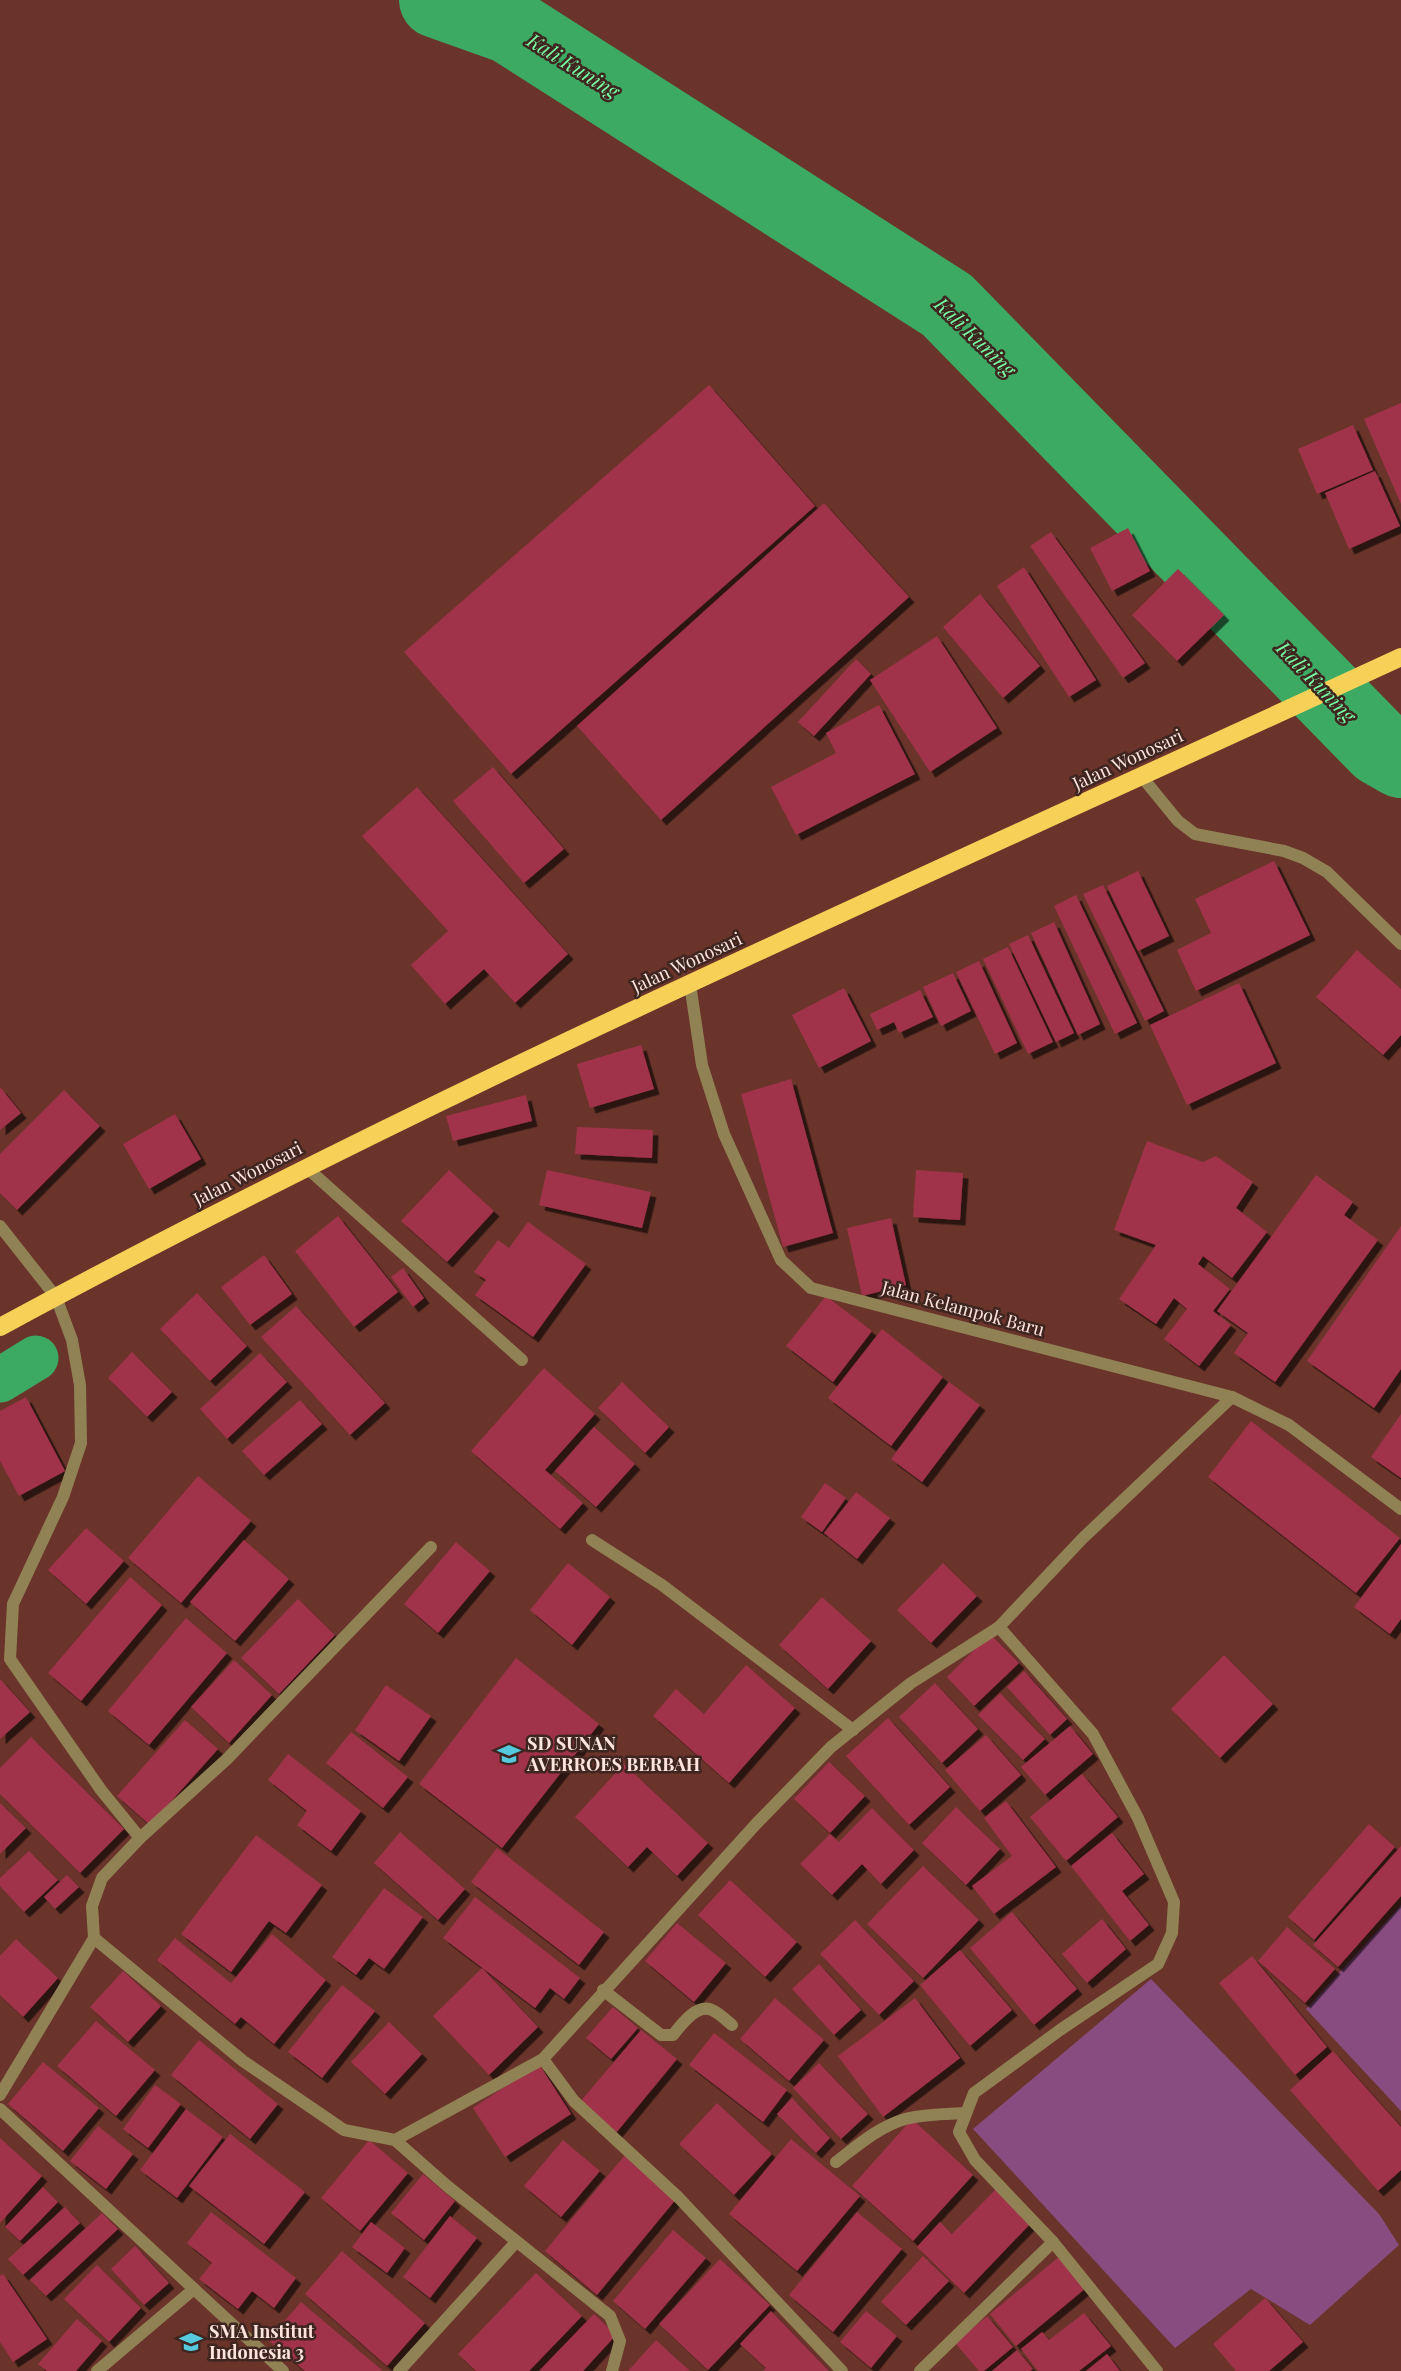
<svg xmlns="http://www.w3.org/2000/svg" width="1401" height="2371" viewBox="0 0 1401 2371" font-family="'Playfair Display',serif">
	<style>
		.green { fill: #894c81 }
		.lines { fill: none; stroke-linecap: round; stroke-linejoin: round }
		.canal { stroke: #3caa63; stroke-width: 45 }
		.river { stroke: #3caa63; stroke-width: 76 }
		.building { fill: #a0334a; filter: url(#shadow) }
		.lane { stroke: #918255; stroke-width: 12 }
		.street { stroke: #918255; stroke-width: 12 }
		.highway { stroke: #f7d157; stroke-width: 18 }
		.labels { text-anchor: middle; stroke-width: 5; stroke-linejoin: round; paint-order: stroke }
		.street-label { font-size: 18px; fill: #ffe3dd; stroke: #3e2520 }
		.poi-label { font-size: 18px; font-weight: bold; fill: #ffe3dd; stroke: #3e2520; text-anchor: start }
		.water-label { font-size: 20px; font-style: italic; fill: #77fea2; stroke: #3e2520 }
	</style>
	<defs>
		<filter id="shadow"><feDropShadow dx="5.5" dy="5.5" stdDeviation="0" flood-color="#0009"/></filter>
	</defs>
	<rect width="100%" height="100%" fill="#6a342a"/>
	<g class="green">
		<path d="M 1401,1905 L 1401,2111 L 1306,2009 Z"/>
		<path d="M 1151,1979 L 1379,2214 L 1399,2245 L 1310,2325 L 1251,2289 L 1175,2348 L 973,2129 Z"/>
	</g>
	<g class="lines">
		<path class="canal" d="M 0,1380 L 36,1358"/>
		<path class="river" d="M 437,0 L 510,26 L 947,305 L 1380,748 L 1401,760"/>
	</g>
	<g class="building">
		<path d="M 709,385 L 815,506 L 511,774 L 404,652 Z"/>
		<path d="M 1401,403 L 1401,504 L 1364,419 Z"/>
		<path d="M 1353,425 L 1373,470 L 1317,494 L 1298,449 Z"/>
		<path d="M 1375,471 L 1400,526 L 1349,549 L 1325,493 Z"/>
		<path d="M 824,503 L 909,597 L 661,820 L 577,726 Z"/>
		<path d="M 1128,528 L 1150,571 L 1112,591 L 1090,548 Z"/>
		<path d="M 1051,532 L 1145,663 L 1123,678 L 1030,546 Z"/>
		<path d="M 1024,567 L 1096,680 L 1069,697 L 997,586 Z"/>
		<path d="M 1178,569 L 1224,615 L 1177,661 L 1132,615 Z"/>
		<path d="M 980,594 L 1040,666 L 1003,698 L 943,627 Z"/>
		<path d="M 937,636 L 997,728 L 930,772 L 870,680 Z"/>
		<path d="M 856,659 L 871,674 L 814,736 L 798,722 Z"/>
		<path d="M 879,705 L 915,774 L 796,835 L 771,787 L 836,753 L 826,733 Z"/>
		<path d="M 493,767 L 564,849 L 524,883 L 453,801 Z"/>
		<path d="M 417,787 L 568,954 L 515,1003 L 484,969 L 445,1004 L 411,965 L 448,931 L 362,836 Z"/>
		<path d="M 1274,861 L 1310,935 L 1196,991 L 1177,950 L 1211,933 L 1195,899 Z"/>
		<path d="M 1138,871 L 1169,936 L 1138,951 L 1107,886 Z"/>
		<path d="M 1103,885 L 1164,1011 L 1145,1021 L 1083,894 Z"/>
		<path d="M 1076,895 L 1137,1023 L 1115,1034 L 1054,906 Z"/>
		<path d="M 1054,922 L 1100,1024 L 1078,1035 L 1031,933 Z"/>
		<path d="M 1028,935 L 1074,1033 L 1056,1042 L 1009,944 Z"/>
		<path d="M 1008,947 L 1053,1042 L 1028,1054 L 983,959 Z"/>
		<path d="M 1357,950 L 1401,989 L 1401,1035 L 1383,1055 L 1316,997 Z"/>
		<path d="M 979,961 L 1017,1043 L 995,1054 L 956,972 Z"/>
		<path d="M 953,973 L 971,1011 L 941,1026 L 923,987 Z"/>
		<path d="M 1239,983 L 1276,1063 L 1187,1105 L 1150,1025 Z"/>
		<path d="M 844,988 L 871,1041 L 819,1068 L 792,1015 Z"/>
		<path d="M 920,990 L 933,1017 L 899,1033 L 894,1022 L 877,1030 L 870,1014 Z"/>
		<path d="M 641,1045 L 654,1089 L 590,1108 L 577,1064 Z"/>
		<path d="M 791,1079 L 833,1233 L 783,1247 L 741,1094 Z"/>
		<path d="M 0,1087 L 21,1113 L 0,1130 Z"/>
		<path d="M 64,1090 L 100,1126 L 17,1210 L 0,1193 L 0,1154 Z"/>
		<path d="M 526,1095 L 532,1121 L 453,1141 L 446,1116 Z"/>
		<path d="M 175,1114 L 201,1159 L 149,1189 L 123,1144 Z"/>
		<path d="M 577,1127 L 653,1130 L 652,1158 L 575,1154 Z"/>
		<path d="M 1147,1141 L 1203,1162 L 1216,1156 L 1253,1182 L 1236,1208 L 1267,1232 L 1232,1278 L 1203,1256 L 1198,1264 L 1230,1289 L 1213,1311 L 1231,1325 L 1199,1366 L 1164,1339 L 1187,1309 L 1174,1298 L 1156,1324 L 1119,1299 L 1156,1245 L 1114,1230 Z"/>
		<path d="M 449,1170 L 494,1211 L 447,1262 L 401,1221 Z"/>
		<path d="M 547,1170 L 651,1192 L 642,1228 L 539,1205 Z"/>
		<path d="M 916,1170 L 963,1173 L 960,1220 L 913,1217 Z"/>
		<path d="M 1316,1175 L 1353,1202 L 1344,1215 L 1378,1240 L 1275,1382 L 1234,1353 L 1248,1333 L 1217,1311 Z"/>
		<path d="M 338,1216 L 398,1292 L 354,1327 L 295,1251 Z"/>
		<path d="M 891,1218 L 906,1285 L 862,1296 L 847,1228 Z"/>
		<path d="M 528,1222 L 586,1264 L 533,1337 L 475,1295 L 486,1280 L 474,1272 L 498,1240 L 509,1248 Z"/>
		<path d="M 1401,1226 L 1401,1369 L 1374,1408 L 1307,1361 Z"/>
		<path d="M 264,1255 L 292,1294 L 250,1325 L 221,1287 Z"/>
		<path d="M 403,1268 L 424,1298 L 413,1307 L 391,1277 Z"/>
		<path d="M 197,1293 L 247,1346 L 210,1381 L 160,1329 Z"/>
		<path d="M 826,1296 L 872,1331 L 833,1382 L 786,1346 Z"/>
		<path d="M 296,1306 L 385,1403 L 350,1435 L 261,1337 Z"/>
		<path d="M 882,1329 L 943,1377 L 891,1446 L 828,1398 Z"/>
		<path d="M 132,1352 L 172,1392 L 147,1417 L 108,1378 Z"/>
		<path d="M 260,1353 L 287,1382 L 227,1439 L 200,1409 Z"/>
		<path d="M 544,1368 L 595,1414 L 545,1470 L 583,1503 L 560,1529 L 471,1451 Z"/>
		<path d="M 622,1382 L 669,1427 L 645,1453 L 598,1408 Z"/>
		<path d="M 949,1382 L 980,1405 L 922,1482 L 891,1459 Z"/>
		<path d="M 26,1397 L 65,1471 L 19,1496 L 0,1461 L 0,1411 Z"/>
		<path d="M 300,1400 L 322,1424 L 264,1475 L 242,1451 Z"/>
		<path d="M 1401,1414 L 1401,1478 L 1371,1457 Z"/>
		<path d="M 1251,1421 L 1400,1538 L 1356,1593 L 1208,1477 Z"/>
		<path d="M 594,1427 L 635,1464 L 596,1507 L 555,1471 Z"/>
		<path d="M 198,1476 L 251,1521 L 181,1603 L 128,1558 Z"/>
		<path d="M 825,1483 L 846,1498 L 822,1532 L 801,1517 Z"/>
		<path d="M 856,1492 L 890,1518 L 857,1559 L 824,1533 Z"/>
		<path d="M 86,1528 L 124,1561 L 86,1604 L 48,1570 Z"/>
		<path d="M 244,1540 L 289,1579 L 235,1641 L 190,1602 Z"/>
		<path d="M 456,1542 L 490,1571 L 438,1633 L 404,1604 Z"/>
		<path d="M 1401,1544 L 1401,1619 L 1390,1634 L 1354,1607 Z"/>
		<path d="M 568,1563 L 610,1597 L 572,1645 L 530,1610 Z"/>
		<path d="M 943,1563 L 977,1596 L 931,1643 L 897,1610 Z"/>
		<path d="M 130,1577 L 162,1605 L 81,1701 L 48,1673 Z"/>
		<path d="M 822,1597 L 871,1641 L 828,1689 L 779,1645 Z"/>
		<path d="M 298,1599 L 335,1635 L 279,1694 L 241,1658 Z"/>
		<path d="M 186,1618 L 227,1653 L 149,1745 L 108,1711 Z"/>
		<path d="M 990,1634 L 1019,1663 L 974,1706 L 947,1677 Z"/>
		<path d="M 1224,1655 L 1273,1704 L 1220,1758 L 1171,1709 Z"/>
		<path d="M 516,1658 L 599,1724 L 502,1848 L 419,1784 Z"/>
		<path d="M 234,1660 L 272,1695 L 229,1743 L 191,1707 Z"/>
		<path d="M 746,1665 L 795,1708 L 729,1783 L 653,1716 L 676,1689 L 704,1714 Z"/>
		<path d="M 1024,1671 L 1067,1719 L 1050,1735 L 1007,1687 Z"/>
		<path d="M 0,1679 L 30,1712 L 0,1739 Z"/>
		<path d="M 935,1683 L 978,1729 L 942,1763 L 899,1717 Z"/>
		<path d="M 386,1685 L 431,1716 L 399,1761 L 355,1730 Z"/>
		<path d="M 1000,1693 L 1045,1739 L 1023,1760 L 978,1715 Z"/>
		<path d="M 888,1718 L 950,1787 L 909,1825 L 846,1756 Z"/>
		<path d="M 185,1720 L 218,1749 L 150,1825 L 117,1796 Z"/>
		<path d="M 1070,1726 L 1093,1754 L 1045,1795 L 1021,1767 Z"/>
		<path d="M 351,1732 L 408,1777 L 383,1808 L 326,1763 Z"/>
		<path d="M 986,1735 L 1021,1775 L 980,1811 L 945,1770 Z"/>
		<path d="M 31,1737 L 124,1829 L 80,1873 L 0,1794 L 0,1768 Z"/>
		<path d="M 288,1754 L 361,1811 L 331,1851 L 297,1825 L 307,1811 L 268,1780 Z"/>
		<path d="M 829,1762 L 865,1796 L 830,1833 L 794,1799 Z"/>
		<path d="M 624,1764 L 708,1843 L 677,1876 L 647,1847 L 628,1867 L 575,1817 Z"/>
		<path d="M 1082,1774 L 1118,1817 L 1066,1861 L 1030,1817 Z"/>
		<path d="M 1006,1801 L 1056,1867 L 994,1914 L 972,1886 L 1012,1856 L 984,1818 Z"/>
		<path d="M 0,1803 L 26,1828 L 0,1854 Z"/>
		<path d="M 956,1807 L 1000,1849 L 966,1885 L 922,1843 Z"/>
		<path d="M 872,1808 L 914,1850 L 881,1884 L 862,1864 L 832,1895 L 800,1864 L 830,1834 L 839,1842 Z"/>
		<path d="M 1369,1824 L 1395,1847 L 1314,1940 L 1288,1917 Z"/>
		<path d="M 400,1832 L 465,1889 L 438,1920 L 374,1863 Z"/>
		<path d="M 1112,1833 L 1144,1874 L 1122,1891 L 1149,1925 L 1130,1941 L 1071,1866 Z"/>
		<path d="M 256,1835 L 322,1885 L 286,1933 L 269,1921 L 231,1972 L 181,1934 Z"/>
		<path d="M 1401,1846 L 1401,1896 L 1338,1967 L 1313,1945 Z"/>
		<path d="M 497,1848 L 604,1932 L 579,1965 L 471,1882 Z"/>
		<path d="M 29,1851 L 58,1880 L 24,1912 L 0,1886 L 0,1878 Z"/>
		<path d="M 923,1866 L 979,1920 L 923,1978 L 867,1924 Z"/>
		<path d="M 67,1875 L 79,1887 L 55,1909 L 44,1897 Z"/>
		<path d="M 730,1880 L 797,1942 L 765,1977 L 698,1915 Z"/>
		<path d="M 384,1888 L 423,1917 L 384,1969 L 369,1958 L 356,1975 L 332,1957 Z"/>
		<path d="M 475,1897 L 580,1978 L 564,1999 L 550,1988 L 535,2008 L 443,1938 Z"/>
		<path d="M 1012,1912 L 1077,1989 L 1034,2025 L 970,1948 Z"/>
		<path d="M 1102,1919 L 1126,1949 L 1087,1983 L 1062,1954 Z"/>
		<path d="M 855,1920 L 914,1981 L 879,2015 L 820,1954 Z"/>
		<path d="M 677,1923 L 726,1963 L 694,2002 L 645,1961 Z"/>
		<path d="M 1287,1927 L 1335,1969 L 1305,2003 L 1258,1961 Z"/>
		<path d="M 272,1934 L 326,1980 L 274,2044 L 241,2017 L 235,2024 L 157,1960 L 175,1938 L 231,1983 Z"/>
		<path d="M 16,1939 L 58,1978 L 23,2017 L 0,1995 L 0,1956 Z"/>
		<path d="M 960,1950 L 1012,2010 L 970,2046 L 920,1985 Z"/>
		<path d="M 1252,1956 L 1327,2047 L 1295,2075 L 1219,1983 Z"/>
		<path d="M 819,1964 L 861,2010 L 834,2035 L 792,1989 Z"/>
		<path d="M 482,1968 L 538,2027 L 489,2075 L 433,2016 Z"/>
		<path d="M 123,1971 L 161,2006 L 128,2042 L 90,2007 Z"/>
		<path d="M 342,1985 L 375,2011 L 322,2078 L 288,2052 Z"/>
		<path d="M 775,1998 L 824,2040 L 789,2081 L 740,2039 Z"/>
		<path d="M 915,1998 L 960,2058 L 883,2117 L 838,2056 Z"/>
		<path d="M 613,2007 L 638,2028 L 611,2059 L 586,2038 Z"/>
		<path d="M 96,2021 L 155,2070 L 116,2116 L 57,2066 Z"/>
		<path d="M 389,2022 L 422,2054 L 385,2094 L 351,2062 Z"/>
		<path d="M 641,2030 L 677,2059 L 616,2133 L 580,2102 Z"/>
		<path d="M 714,2033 L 787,2090 L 763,2122 L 689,2065 Z"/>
		<path d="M 199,2040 L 278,2104 L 250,2139 L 171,2075 Z"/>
		<path d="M 1333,2051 L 1401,2127 L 1401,2170 L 1378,2191 L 1290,2090 Z"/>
		<path d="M 43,2062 L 99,2108 L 63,2151 L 8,2104 Z"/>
		<path d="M 819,2063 L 868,2114 L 841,2139 L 793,2088 Z"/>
		<path d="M 539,2064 L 571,2114 L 505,2157 L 473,2108 Z"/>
		<path d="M 155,2085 L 181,2104 L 148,2148 L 123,2129 Z"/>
		<path d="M 792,2098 L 830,2138 L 816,2153 L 777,2114 Z"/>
		<path d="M 717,2103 L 772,2154 L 734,2195 L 679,2144 Z"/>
		<path d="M 186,2109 L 223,2137 L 177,2198 L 140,2170 Z"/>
		<path d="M 912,2119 L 973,2175 L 913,2241 L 852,2186 Z"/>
		<path d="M 98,2126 L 133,2154 L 106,2189 L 70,2161 Z"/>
		<path d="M 230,2134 L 305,2192 L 264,2244 L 189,2186 Z"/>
		<path d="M 0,2138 L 42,2176 L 0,2223 Z"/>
		<path d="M 791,2139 L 860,2196 L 797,2271 L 729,2214 Z"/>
		<path d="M 369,2140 L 408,2173 L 360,2231 L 321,2198 Z"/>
		<path d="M 563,2140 L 600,2171 L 561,2217 L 524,2186 Z"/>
		<path d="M 625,2155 L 677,2198 L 597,2295 L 545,2251 Z"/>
		<path d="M 423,2174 L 455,2201 L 424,2240 L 391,2213 Z"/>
		<path d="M 43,2187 L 58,2202 L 20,2241 L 5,2227 Z"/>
		<path d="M 997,2188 L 1032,2222 L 964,2293 L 917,2247 L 940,2222 L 952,2234 Z"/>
		<path d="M 65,2207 L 80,2223 L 23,2275 L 8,2259 Z"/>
		<path d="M 211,2212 L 296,2278 L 274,2308 L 252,2291 L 238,2309 L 199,2279 L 212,2263 L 187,2243 Z"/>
		<path d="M 857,2212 L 902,2249 L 833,2332 L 789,2295 Z"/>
		<path d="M 102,2213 L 118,2229 L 46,2296 L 30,2280 Z"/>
		<path d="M 450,2216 L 477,2238 L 430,2298 L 403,2277 Z"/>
		<path d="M 371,2222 L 405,2248 L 387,2273 L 352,2247 Z"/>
		<path d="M 673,2230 L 706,2258 L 645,2329 L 613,2301 Z"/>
		<path d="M 135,2246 L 169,2283 L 144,2305 L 111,2269 Z"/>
		<path d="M 342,2251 L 425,2323 L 387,2366 L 305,2294 Z"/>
		<path d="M 923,2256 L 949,2281 L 906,2325 L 881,2302 Z"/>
		<path d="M 1060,2256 L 1086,2288 L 1016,2346 L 990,2314 Z"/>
		<path d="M 720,2259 L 770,2305 L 708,2370 L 659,2324 Z"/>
		<path d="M 97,2265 L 141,2308 L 109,2342 L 64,2299 Z"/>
		<path d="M 536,2273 L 582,2316 L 529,2371 L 476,2371 L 458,2354 Z"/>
		<path d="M 3,2274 L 47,2339 L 13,2362 L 0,2342 L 0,2276 Z"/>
		<path d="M 1265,2298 L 1303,2342 L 1269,2371 L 1236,2371 L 1213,2344 Z"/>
		<path d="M 301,2302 L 383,2371 L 305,2371 L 268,2340 Z"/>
		<path d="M 771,2311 L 829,2371 L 763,2371 L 766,2368 L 740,2344 Z"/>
		<path d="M 866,2311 L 897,2336 L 871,2368 L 840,2342 Z"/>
		<path d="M 1084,2313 L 1111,2346 L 1079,2371 L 1038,2371 L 1021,2349 L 1042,2332 L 1049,2340 Z"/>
		<path d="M 594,2314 L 616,2335 L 583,2371 L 539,2371 Z"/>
		<path d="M 987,2316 L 1013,2347 L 984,2371 L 979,2371 L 955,2343 Z"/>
		<path d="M 77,2319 L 102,2341 L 76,2371 L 47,2371 L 38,2364 Z"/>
		<path d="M 656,2340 L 690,2371 L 628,2371 Z"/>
		<path d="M 1017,2350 L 1033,2369 L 1030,2371 L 992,2371 Z"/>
		<path d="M 1107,2354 L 1120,2371 L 1086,2371 Z"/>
	</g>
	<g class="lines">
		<g class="lane">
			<path d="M 1142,777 L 1178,821 L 1195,834 L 1284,851 L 1303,858 L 1327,872 L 1401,944"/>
			<path d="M 0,1226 L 56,1297"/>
		</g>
		<g class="street">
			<path d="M 690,984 L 702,1065 L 724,1134 L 781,1260 L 811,1288 L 1232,1397 L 1289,1425 L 1401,1509"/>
			<path d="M 307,1168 L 522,1360"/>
			<path d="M 56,1297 L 72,1340 L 80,1385 L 81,1443 L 63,1497 L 13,1604 L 10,1659 L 101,1790 L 140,1838 L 102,1878 L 92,1906 L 94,1938 L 243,2061 L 344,2130 L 395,2140 L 543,2059 L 756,1824 L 831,1747 L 911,1683 L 999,1627 L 1082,1539 L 1232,1397"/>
			<path d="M 592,1540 L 662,1585 L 853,1730"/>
			<path d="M 999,1627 L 1093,1734 L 1138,1818 L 1174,1902 L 1172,1933 L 1158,1964 L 1060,2030 L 974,2093 L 959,2132 L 975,2160 L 1053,2242 L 1157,2371"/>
			<path d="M 140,1838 L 227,1759 L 431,1547"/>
			<path d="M 603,1990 L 661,2035 L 673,2035 C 681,2025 697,2003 712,2010 C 719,2013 726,2020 732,2025"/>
			<path d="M 543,2059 L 574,2101 L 679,2198 L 842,2371"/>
			<path d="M 0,2095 L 94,1938"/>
			<path d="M 0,2109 L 194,2289"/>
			<path d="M 395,2140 L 446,2185 L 610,2316 L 620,2341 L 612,2371"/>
			<path d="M 836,2162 C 857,2146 878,2127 905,2119 C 924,2114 947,2114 966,2113"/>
			<path d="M 97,2371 L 194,2289 L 283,2371"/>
			<path d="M 399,2371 L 516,2242"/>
			<path d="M 920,2371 L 1053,2242"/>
		</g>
		<path class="highway" d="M 0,1327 C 454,1081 932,874 1401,657"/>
	</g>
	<defs>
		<g id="school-bare" transform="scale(1.8)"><path d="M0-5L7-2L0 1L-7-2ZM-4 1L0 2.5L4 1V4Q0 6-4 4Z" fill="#55cadf" stroke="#3e2520" stroke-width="2.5" paint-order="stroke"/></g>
	</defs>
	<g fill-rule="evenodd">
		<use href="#school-bare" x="509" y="1754"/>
		<use href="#school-bare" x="191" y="2342"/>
	</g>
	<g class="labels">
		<g class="street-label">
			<text transform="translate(1128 760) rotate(-25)" y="6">Jalan Wonosari</text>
			<text transform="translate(687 963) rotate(-25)" y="6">Jalan Wonosari</text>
			<text transform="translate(248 1174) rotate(-27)" y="6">Jalan Wonosari</text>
			<text transform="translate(963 1309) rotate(15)" y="6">Jalan Kelampok Baru</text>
		</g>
		<g class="poi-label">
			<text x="527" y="1750">SD SUNAN<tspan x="527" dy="21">AVERROES BERBAH</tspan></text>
			<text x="209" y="2338">SMA Institut<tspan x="209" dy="21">Indonesia 3</tspan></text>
		</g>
		<g class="water-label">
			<text transform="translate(573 66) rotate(32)" y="7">Kali Kuning</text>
			<text transform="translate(975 337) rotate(44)" y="7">Kali Kuning</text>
			<text transform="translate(1316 682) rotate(46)" y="7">Kali Kuning</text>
		</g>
	</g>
</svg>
